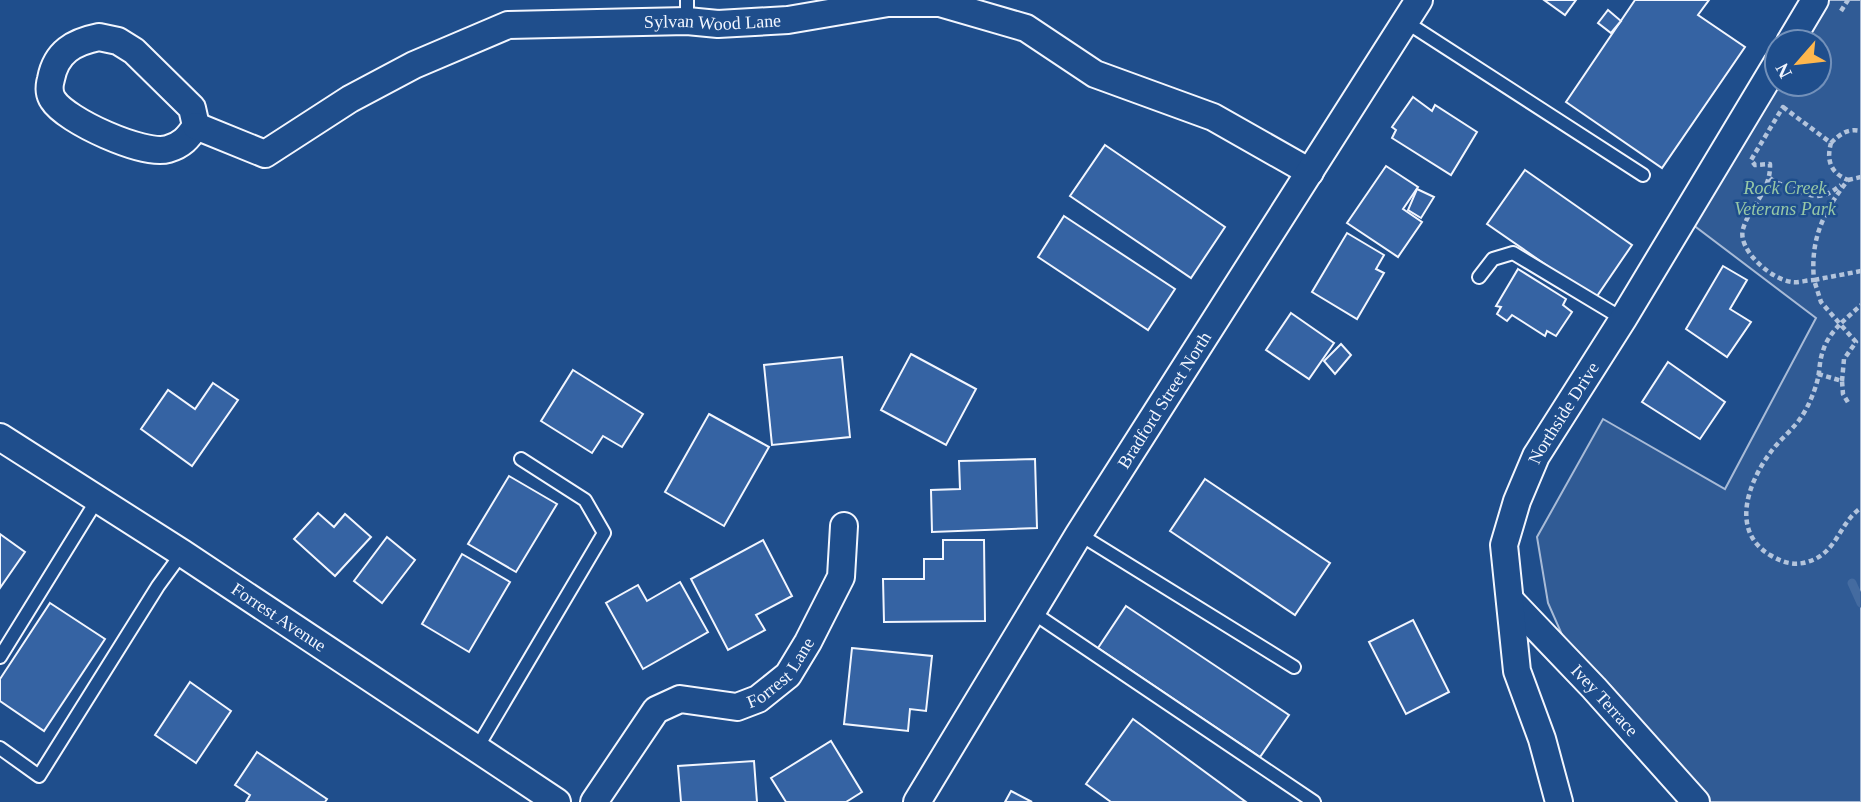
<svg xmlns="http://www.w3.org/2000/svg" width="1861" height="802" viewBox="0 0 1861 802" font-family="Georgia,serif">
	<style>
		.built { fill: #305b95; stroke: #a8bbd7; stroke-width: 2 }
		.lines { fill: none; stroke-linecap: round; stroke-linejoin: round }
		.stream { stroke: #446ba0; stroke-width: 9 }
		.building { fill: #3563a3; stroke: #f2f6ff; stroke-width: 2 }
		.lane-casing { stroke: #f2f6ff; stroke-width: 16 }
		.street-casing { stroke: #f2f6ff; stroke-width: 30 }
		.path { stroke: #b3c4dc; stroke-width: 4.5; stroke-dasharray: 5 3.5; stroke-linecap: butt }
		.lane { stroke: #1f4e8c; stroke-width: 12 }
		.street { stroke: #1f4e8c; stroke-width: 26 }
		.labels { text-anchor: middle; stroke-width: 5; stroke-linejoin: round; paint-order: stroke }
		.street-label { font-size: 18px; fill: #f2f6ff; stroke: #1f4e8c }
		.park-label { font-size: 18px; font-style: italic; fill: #97c8a6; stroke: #1f4e8c }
	</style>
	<rect width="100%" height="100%" fill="#1f4e8c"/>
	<path class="built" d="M 1815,0 L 1861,0 L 1861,802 L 1697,802 L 1578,671 L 1548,603 L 1537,537 L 1603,419 L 1725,489 L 1816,318 L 1684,218 L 1777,84 L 1819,84 L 1819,42 L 1790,42 Z"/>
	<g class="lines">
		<path class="stream" d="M 1852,583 L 1861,603"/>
	</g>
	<g class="building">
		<path d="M 1544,0 L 1576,0 L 1565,15 Z"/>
		<path d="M 1635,0 L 1709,0 L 1698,15 L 1745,47 L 1662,168 L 1566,102 Z"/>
		<path d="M 1608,10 L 1621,21 L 1611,33 L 1598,23 Z"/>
		<path d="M 1413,97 L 1432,111 L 1435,105 L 1477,132 L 1451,175 L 1392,138 L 1396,130 L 1392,127 Z"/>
		<path d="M 1105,145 L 1225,227 L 1191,278 L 1070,196 Z"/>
		<path d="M 1386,166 L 1418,187 L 1403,209 L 1422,222 L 1398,257 L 1347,223 Z"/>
		<path d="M 1525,170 L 1632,245 L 1595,299 L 1487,224 Z"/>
		<path d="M 1417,189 L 1434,197 L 1421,218 L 1408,210 Z"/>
		<path d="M 1064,216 L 1175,289 L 1148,330 L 1038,257 Z"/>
		<path d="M 1347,233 L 1384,255 L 1376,269 L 1384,273 L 1357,319 L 1312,292 Z"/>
		<path d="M 1723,266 L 1747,280 L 1730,309 L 1751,322 L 1727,357 L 1686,329 Z"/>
		<path d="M 1518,269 L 1566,299 L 1563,305 L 1572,312 L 1556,336 L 1547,331 L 1545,336 L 1512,315 L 1507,321 L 1497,314 L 1501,307 L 1496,306 Z"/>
		<path d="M 1291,313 L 1334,343 L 1309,379 L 1266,350 Z"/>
		<path d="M 1341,344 L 1351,355 L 1335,374 L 1324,361 Z"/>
		<path d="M 911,354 L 976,389 L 946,445 L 881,410 Z"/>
		<path d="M 842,357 L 850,437 L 772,445 L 764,365 Z"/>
		<path d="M 1668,362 L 1725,402 L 1700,439 L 1642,402 Z"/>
		<path d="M 573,370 L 643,414 L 622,447 L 603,436 L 592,453 L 541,421 Z"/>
		<path d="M 213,383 L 238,400 L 192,466 L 141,429 L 168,390 L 195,409 Z"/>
		<path d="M 709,414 L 769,447 L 724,526 L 665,492 Z"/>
		<path d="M 1035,459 L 1037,528 L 932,532 L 931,490 L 960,489 L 959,461 Z"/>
		<path d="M 509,476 L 557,504 L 516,572 L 468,544 Z"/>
		<path d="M 1205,479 L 1330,563 L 1295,615 L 1170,531 Z"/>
		<path d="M 318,513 L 334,527 L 345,514 L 371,537 L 335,576 L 294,539 Z"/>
		<path d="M 0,534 L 25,552 L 0,588 Z"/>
		<path d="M 387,537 L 415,560 L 382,603 L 354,581 Z"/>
		<path d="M 763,540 L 792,596 L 756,615 L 765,630 L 728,650 L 691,579 Z"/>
		<path d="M 943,540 L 984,540 L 985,621 L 884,622 L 883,579 L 924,579 L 924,559 L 943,559 Z"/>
		<path d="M 462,554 L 510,582 L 469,652 L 422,624 Z"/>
		<path d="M 680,582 L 708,632 L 643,669 L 606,603 L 638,585 L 647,601 Z"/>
		<path d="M 50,603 L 105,639 L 44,731 L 0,701 L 0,679 Z"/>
		<path d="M 1126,606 L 1289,715 L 1260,757 L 1098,648 Z"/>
		<path d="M 1413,620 L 1449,692 L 1406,714 L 1369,642 Z"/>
		<path d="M 852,648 L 932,656 L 926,711 L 910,709 L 908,731 L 844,724 Z"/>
		<path d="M 190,682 L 231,711 L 196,763 L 155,735 Z"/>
		<path d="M 1133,719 L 1246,802 L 1111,802 L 1086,784 Z"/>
		<path d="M 831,741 L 862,792 L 846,802 L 786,802 L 771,778 Z"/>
		<path d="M 257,752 L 327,799 L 325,802 L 246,802 L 250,795 L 235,785 Z"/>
		<path d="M 754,761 L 757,802 L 681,802 L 678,766 Z"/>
		<path d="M 1011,791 L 1032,802 L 1005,802 Z"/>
	</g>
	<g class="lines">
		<g class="lane-casing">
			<g id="lane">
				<path d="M 687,21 L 687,0"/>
				<path d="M 1406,22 L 1643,175"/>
				<path d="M 1479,277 L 1493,259 L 1513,253 L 1623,319"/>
				<path d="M 1079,534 L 1294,667"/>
				<path d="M 1032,612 L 1314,802"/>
				<path d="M 0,657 L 97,500"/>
				<path d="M 0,748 L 39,776 L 158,586 L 182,553"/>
				<path d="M 477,748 L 604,533 L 585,500 L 521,459"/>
			</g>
		</g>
		<g class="street-casing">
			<g id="street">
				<path d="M 99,37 L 118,41 L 134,51 L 192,108 L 196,126 C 188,138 182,145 168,149 C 144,156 66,121 53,100 C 49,94 49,86 51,79 C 56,52 74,42 99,37 Z"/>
				<path d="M 1790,42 L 1815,0"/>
				<path id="s1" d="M 196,126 L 265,154 L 350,99 L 414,65 L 508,25 L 687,21 L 718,24 L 788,20 L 888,3 L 940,3 L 1026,28 L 1095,74 L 1213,117 L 1310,172"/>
				<path id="s2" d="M 0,437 L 182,553 L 557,802"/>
				<path id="s3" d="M 1510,600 L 1594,688 L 1696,802"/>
				<path id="s4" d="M 594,802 L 656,710 L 680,699 L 737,707 L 758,699 L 788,675 L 808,642 L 841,577 L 844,526"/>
				<path id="s5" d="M 917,802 L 1079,534 L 1419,0"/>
				<path id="s6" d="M 1559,802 L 1542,739 L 1517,671 L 1504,545 L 1517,501 L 1536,456 L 1623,319 L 1777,63"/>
			</g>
		</g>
		<g class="path">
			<path d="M 1841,11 L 1848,0"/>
			<path d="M 1783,107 L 1831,143 C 1826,161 1831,173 1848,180 C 1824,211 1810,238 1814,280 C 1807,280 1798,283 1792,282 C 1772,280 1737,250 1743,229 C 1750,205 1771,192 1770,164 L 1755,165 L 1751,160 Z"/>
			<path d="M 1831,143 C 1840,134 1848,128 1861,131"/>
			<path d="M 1770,178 C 1777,185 1784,184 1792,188 C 1813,197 1821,201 1841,185"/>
			<path d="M 1848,180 L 1861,177"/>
			<path d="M 1861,271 L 1814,280 L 1821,302 L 1840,324 L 1861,305"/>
			<path d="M 1818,374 L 1842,381 L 1843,394 L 1849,404"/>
			<path d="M 1842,381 L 1844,359 L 1856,342 L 1840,324 C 1833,332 1826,340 1823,351 C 1819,361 1820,372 1817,382 C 1814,393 1808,407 1802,416 C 1793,430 1779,440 1770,453 C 1748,483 1730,531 1770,555 C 1785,564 1798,567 1815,559 C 1838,548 1841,521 1861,508"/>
		</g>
		<use href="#lane" class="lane"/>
		<use href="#street" class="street"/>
	</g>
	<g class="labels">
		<g class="street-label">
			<text dy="6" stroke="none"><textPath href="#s1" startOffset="555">Sylvan Wood Lane</textPath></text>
			<text dy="6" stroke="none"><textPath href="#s5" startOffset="472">Bradford Street North</textPath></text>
			<text dy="6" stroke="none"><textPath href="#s6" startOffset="410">Northside Drive</textPath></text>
			<text dy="6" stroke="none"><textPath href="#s2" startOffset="332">Forrest Avenue</textPath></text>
			<text dy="6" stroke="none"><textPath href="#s4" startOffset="252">Forrest Lane</textPath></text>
			<text dy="6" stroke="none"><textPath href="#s3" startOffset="138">Ivey Terrace</textPath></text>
		</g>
		<g class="park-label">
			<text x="1785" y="194">Rock Creek<tspan x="1785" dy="21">Veterans Park</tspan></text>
		</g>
	</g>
	<g transform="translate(1798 63) rotate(242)"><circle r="33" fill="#1f4e8c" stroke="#7391ba" stroke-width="2"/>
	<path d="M0-5L12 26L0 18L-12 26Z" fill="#ffb74d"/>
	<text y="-10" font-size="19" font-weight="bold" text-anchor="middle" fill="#f2f6ff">N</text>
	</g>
</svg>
